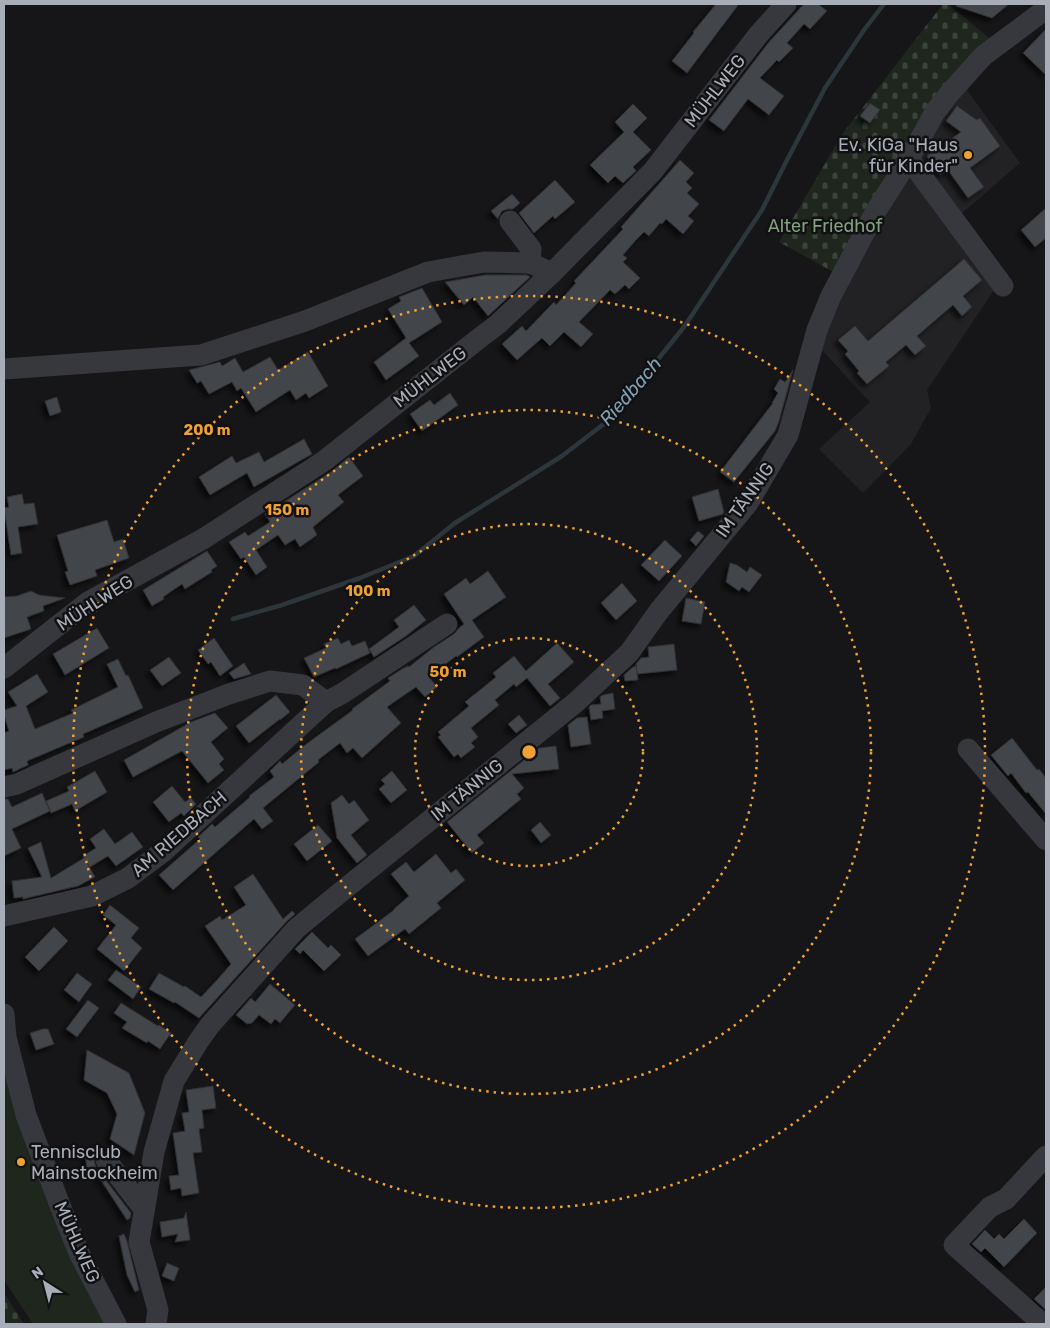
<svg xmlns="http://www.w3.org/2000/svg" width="1050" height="1328" viewBox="0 0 1050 1328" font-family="Rubik,sans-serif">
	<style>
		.built { fill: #222225 }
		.grass { fill: #1e261e }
		.cemetery { fill: url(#cemetery-stones) }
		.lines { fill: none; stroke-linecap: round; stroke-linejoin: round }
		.stream { stroke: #2c363b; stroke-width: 4.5 }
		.building { fill: #424448; stroke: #303034; filter: url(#shadow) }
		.minor { stroke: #37383d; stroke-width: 21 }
		.ring { fill: none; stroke: #f0a135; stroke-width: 2.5; stroke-dasharray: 2.5 5 }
		.poi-dot { fill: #f0a135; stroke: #111113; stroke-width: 2 }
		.labels { text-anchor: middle; stroke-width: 5; stroke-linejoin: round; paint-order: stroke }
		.street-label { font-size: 18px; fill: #a8aeb8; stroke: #111113 }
		.poi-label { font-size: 18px; fill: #a8aeb8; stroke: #111113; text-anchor: end }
		.park-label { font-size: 18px; fill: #80a27f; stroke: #111113 }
		.water-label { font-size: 19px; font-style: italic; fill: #7f9fb2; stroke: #111113 }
		.centre { fill: #f0a135; stroke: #111113; stroke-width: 2.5 }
		.ring-label { font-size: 15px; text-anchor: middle; font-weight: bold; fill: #f0a135; stroke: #111113; stroke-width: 5; stroke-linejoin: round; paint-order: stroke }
	</style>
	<defs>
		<pattern id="cemetery-stones" width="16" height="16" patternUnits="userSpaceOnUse" patternTransform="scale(1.25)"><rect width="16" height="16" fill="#1e261e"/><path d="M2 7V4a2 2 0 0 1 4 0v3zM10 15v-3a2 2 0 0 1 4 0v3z" fill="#3c433d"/></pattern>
		<filter id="shadow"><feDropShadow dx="-4" dy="4" stdDeviation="2.5" flood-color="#0009"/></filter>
	</defs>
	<rect width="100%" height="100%" fill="#161618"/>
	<g class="built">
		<path d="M 964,86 L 1020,163 L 960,215 L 924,167 L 919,146 Z"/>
		<path d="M 909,172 L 996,287 L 927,390 L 931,408 L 911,444 L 863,493 L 819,449 L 870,402 L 820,348 L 822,334 Z"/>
	</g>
	<path class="grass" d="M 4,1048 L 109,1324 L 33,1324 L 4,1280 Z"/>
	<g class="cemetery">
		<path d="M 943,4 L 948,4 L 992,40 L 835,273 L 779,242 L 843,133 Z"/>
		<path d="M 4,1293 L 24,1324 L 4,1324 Z"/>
	</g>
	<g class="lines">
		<path class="stream" d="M 233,619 L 282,605 L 360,578 L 414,556 L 455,523 L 562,456 L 609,420 L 684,327 L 762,210 L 786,162 L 825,88 L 864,30 L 884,4"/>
	</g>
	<g class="building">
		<path d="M 716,4 L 739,4 L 687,73 L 672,61 L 694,33 L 693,32 Z"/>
		<path d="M 804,4 L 818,4 L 827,11 L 810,29 L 804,24 L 787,43 L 793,48 L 779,62 L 777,60 L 760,78 L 784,96 L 769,115 L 748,99 L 724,131 L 709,120 L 769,42 Z"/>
		<path d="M 957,4 L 1009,4 L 992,18 L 956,6 Z"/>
		<path d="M 1046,29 L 1046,75 L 1023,53 Z"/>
		<path d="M 870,103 L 880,110 L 870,123 L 860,116 Z"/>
		<path d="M 633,104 L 647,118 L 633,132 L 651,150 L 633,167 L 636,171 L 623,183 L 615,176 L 608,183 L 590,165 L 624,132 L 615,122 Z"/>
		<path d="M 957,106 L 977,120 L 980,118 L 1000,146 L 970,168 L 984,187 L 968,198 L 948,170 L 940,175 L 927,156 L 961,132 L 946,121 Z"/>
		<path d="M 680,160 L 694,173 L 686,182 L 692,188 L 687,193 L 699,204 L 688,216 L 694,221 L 683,234 L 666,219 L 662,224 L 660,223 L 649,236 L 644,232 L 636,240 L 623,255 L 627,258 L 623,262 L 640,278 L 629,289 L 625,285 L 615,294 L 610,290 L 579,322 L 593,334 L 581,347 L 564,332 L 550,346 L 542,338 L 517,360 L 502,344 L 522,326 L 526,331 L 554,302 L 556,305 L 576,283 L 574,281 L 623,229 L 621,227 Z"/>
		<path d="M 555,180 L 575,202 L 555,219 L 553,216 L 534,233 L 519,213 Z"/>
		<path d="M 512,194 L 520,203 L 513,209 L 508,209 L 502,211 L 499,216 L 498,219 L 491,211 Z"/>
		<path d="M 1046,208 L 1046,238 L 1035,247 L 1021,230 Z"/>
		<path d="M 964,259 L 982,280 L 963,296 L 972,307 L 962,316 L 953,305 L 917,336 L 926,346 L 915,355 L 906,345 L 886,362 L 889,366 L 867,384 L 857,373 L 859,371 L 845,354 L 848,351 L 838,340 L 855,326 L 868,341 Z"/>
		<path d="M 485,275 L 527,275 L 530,277 L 488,316 L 473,297 L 464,305 L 445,282 Z"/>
		<path d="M 422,288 L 442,322 L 409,343 L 419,356 L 386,380 L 374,362 L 406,338 L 388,309 L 401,301 L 399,297 Z"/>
		<path d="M 308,352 L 328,386 L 309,398 L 306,393 L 296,400 L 290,390 L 256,412 L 241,388 L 237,391 L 232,382 L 209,394 L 201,381 L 197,383 L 189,370 L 220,362 L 222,366 L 235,358 L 243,372 L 270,357 L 278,370 Z"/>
		<path d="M 793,370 L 779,421 L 775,431 L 734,482 L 720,472 L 773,403 L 772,403 L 778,393 L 774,389 L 780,379 L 785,382 Z"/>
		<path d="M 450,393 L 458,405 L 422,431 L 410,414 L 430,400 L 434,405 Z"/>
		<path d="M 57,397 L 61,412 L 50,416 L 45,401 Z"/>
		<path d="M 304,439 L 312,454 L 254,487 L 247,473 L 210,495 L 199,477 L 232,456 L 236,463 L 259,452 L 264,462 Z"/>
		<path d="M 349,457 L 363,476 L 338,495 L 344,502 L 313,527 L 317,535 L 300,547 L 295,539 L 285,545 L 278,535 L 256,550 L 267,567 L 256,575 L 244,557 L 241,559 L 229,542 L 245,532 L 248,536 L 270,522 L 265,514 L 331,472 Z"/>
		<path d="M 718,489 L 724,512 L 723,514 L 699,521 L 692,497 Z"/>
		<path d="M 22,494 L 24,504 L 34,503 L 38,524 L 18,527 L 22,553 L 11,555 L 4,508 L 9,507 L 7,497 Z"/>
		<path d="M 107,520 L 114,542 L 123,539 L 129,558 L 95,570 L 97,576 L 70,585 L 65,572 L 68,571 L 57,535 Z"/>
		<path d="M 698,531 L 704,536 L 696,546 L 690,540 Z"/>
		<path d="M 665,540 L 682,556 L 659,581 L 641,565 Z"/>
		<path d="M 207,551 L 217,566 L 211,570 L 212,572 L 185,589 L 182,584 L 163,597 L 164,599 L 152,606 L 143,590 Z"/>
		<path d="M 730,563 L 737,565 L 747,572 L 750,567 L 762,575 L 749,592 L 742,587 L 739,591 L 726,582 Z"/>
		<path d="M 488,571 L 506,597 L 472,620 L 484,637 L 457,657 L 456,656 L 429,677 L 437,687 L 425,697 L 416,687 L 387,707 L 401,723 L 362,758 L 353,748 L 347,753 L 340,743 L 318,760 L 319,762 L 263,808 L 273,821 L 262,829 L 254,819 L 173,890 L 159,875 L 200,839 L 198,837 L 212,824 L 215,827 L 250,797 L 249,796 L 274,777 L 270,771 L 280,761 L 282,764 L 305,745 L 353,710 L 352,709 L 390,681 L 388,678 L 402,669 L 408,666 L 409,667 L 434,647 L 454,634 L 459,628 L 464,624 L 444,594 L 466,578 L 470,584 Z"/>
		<path d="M 622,583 L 637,601 L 616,620 L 601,603 Z"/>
		<path d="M 31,591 L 39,595 L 65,598 L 43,606 L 44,611 L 27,617 L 31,629 L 4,638 L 4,597 L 17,596 Z"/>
		<path d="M 686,598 L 705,602 L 701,624 L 682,621 Z"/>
		<path d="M 414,605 L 426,620 L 406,636 L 374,657 L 369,649 L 399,627 L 394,620 Z"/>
		<path d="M 97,628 L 109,648 L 65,675 L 53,654 Z"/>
		<path d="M 214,638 L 233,666 L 220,676 L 211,662 L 208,664 L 198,650 Z"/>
		<path d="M 338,638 L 341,644 L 349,640 L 352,646 L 365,641 L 370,653 L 336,669 L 335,668 L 314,677 L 304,658 L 326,648 L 324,644 Z"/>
		<path d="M 557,643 L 574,662 L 548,684 L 560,698 L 550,706 L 527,678 L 516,687 L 514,684 L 495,700 L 499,705 L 471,728 L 478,737 L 471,743 L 475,747 L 461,758 L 458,754 L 454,757 L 438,737 L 441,735 L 438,732 L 469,706 L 465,702 L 496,677 L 493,673 L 514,656 L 526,671 Z"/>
		<path d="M 674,644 L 677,670 L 637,674 L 636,664 L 641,658 L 649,657 L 648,647 Z"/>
		<path d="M 169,657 L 181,673 L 162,686 L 150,670 Z"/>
		<path d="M 118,659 L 126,676 L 128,675 L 143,708 L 83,734 L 84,737 L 27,761 L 28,765 L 13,772 L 12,768 L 4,770 L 4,733 L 9,731 L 4,715 L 4,710 L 17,706 L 8,692 L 37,674 L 48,692 L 26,706 L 35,729 L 73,713 L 71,710 L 118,687 L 107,664 Z"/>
		<path d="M 244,663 L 251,674 L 234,679 L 229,673 Z"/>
		<path d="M 636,666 L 638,680 L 625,681 L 624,675 L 633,667 Z"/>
		<path d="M 613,693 L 615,709 L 602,711 L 603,718 L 591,720 L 589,707 L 591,705 L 601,704 L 600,697 L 603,695 Z"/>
		<path d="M 276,695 L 290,712 L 280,720 L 280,719 L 249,743 L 236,726 Z"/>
		<path d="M 215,713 L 228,728 L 211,742 L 224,759 L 219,764 L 224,770 L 208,783 L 182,751 L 133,777 L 124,760 L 191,722 Z"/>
		<path d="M 519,715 L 527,725 L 516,733 L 508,724 Z"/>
		<path d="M 587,717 L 591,744 L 571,747 L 568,725 L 577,718 Z"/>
		<path d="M 1012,738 L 1037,770 L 1039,769 L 1046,778 L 1046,814 L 1028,792 L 1026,793 L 1011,773 L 1008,776 L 991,755 Z"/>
		<path d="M 556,746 L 559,769 L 512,774 L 524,788 L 517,794 L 521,799 L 477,835 L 484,843 L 472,853 L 447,822 L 539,748 Z"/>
		<path d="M 95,771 L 107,792 L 75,811 L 72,804 L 51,813 L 46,801 L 69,791 L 67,787 Z"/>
		<path d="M 392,771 L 407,790 L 391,803 L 379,789 L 385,784 L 381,780 Z"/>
		<path d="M 172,786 L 185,802 L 191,798 L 196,804 L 184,816 L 181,813 L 169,822 L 153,802 Z"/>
		<path d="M 42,793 L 50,811 L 12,829 L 21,848 L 4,856 L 4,799 L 8,799 L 12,807 Z"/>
		<path d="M 342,795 L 349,804 L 354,800 L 369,820 L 351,835 L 367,855 L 357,863 L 337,838 L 331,803 Z"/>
		<path d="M 540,822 L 551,835 L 541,843 L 531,830 Z"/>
		<path d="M 318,825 L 332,841 L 307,861 L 294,844 Z"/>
		<path d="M 104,829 L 115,844 L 132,832 L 143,847 L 116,866 L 108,856 L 90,867 L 86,861 L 95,877 L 78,886 L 23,899 L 23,897 L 14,898 L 12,881 L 42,877 L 28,848 L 41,842 L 51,878 L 84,858 L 83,856 L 96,848 L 90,839 Z"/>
		<path d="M 436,854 L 451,873 L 456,869 L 465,880 L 437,903 L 441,908 L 409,934 L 405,929 L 368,956 L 355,939 L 394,910 L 394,909 L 409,896 L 391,874 L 406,862 L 414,872 Z"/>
		<path d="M 253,874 L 283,919 L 292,911 L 295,914 L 287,921 L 199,1018 L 175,1002 L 174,1003 L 149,989 L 159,973 L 184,987 L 185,986 L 201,997 L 217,980 L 231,964 L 205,926 L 220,916 L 222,920 L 246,905 L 234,887 Z"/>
		<path d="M 110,905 L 139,928 L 131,938 L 142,948 L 124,971 L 97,949 L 116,925 L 103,915 Z"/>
		<path d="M 54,927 L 68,941 L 39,971 L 25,957 Z"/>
		<path d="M 312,932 L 328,948 L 331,945 L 341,955 L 324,971 L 303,950 L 300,954 L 295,949 Z"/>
		<path d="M 116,970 L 141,987 L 133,999 L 108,980 Z"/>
		<path d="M 77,973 L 92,984 L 79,1002 L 64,990 Z"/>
		<path d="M 270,984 L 295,1005 L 280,1023 L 275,1019 L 271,1024 L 259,1015 L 252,1023 L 247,1024 L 236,1015 L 251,998 L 255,1002 Z"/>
		<path d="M 88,1000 L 99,1008 L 77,1037 L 66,1029 Z"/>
		<path d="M 121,1003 L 158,1026 L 159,1025 L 171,1033 L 160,1049 L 148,1041 L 147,1043 L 122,1028 L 127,1022 L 114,1013 Z"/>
		<path d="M 43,1029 L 48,1029 L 54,1044 L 36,1050 L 30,1033 Z"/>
		<path d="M 87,1050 L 129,1073 L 145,1113 L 134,1155 L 110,1139 L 117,1114 L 107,1093 L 84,1080 Z"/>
		<path d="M 213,1086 L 216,1108 L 202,1110 L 204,1128 L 199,1129 L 202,1152 L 193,1153 L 199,1193 L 182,1196 L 181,1188 L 171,1190 L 169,1176 L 179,1175 L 173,1133 L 185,1131 L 182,1113 L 189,1112 L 186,1090 Z"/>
		<path d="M 85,1154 L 96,1154 L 94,1161 L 96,1167 L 87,1168 Z"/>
		<path d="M 97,1174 L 101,1174 L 131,1213 L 130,1218 L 127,1220 Z"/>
		<path d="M 186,1212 L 190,1240 L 175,1242 L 178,1234 L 162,1237 L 160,1222 L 184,1218 Z"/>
		<path d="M 1024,1219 L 1037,1233 L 1004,1267 L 985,1248 L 981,1252 L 972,1244 L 985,1230 L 994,1239 L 999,1234 L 1004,1239 Z"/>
		<path d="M 124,1234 L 127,1241 L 139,1290 L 135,1292 L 127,1275 L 119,1236 Z"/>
		<path d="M 167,1263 L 179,1268 L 174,1281 L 162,1276 Z"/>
		<path d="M 1046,1287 L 1046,1310 L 1034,1299 Z"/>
	</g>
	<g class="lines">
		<g class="minor">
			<path d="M 909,159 L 1003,286"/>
			<path d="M 510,221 L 531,249 L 530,263"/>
			<path d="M 4,369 L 201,355 L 305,321 L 428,272 L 484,262 L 530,263 L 552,273"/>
			<path d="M 4,668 L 88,602 L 203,539 L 324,461 L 477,340 L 498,324 L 552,273 L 653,171 L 759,34 L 786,4"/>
			<path d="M 326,702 L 343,693 L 447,624"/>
			<path d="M 968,749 L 1046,840"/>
			<path d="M 4,787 L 17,784 L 156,722 L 229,694 L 270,681 L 303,685 L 326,702 L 164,851 L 128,878 L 92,896 L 4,916"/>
			<path d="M 4,1014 L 6,1037 L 26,1115 L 61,1208 L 80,1255 L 116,1324"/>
			<path d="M 106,1160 L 144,1209"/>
			<path d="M 156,1324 L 158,1310 L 139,1242 L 154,1152 L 174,1081 L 198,1042 L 210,1025 L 296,929 L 331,900 L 575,703 L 629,653 L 659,611 L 748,503 L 788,435 L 817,330 L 831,296 L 876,211 L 909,159 L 935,112 L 949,94 L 983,56 L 1046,9"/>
			<path d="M 1043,1324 L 954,1245 L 990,1207 L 1006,1199 L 1046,1156"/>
		</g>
	</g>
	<g class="ring">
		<circle cx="529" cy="752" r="114"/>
		<circle cx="529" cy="752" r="228"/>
		<circle cx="529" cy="752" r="342"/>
		<circle cx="529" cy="752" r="456"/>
	</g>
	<g class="poi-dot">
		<circle cx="968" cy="155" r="5"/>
		<circle cx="21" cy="1162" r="5"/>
	</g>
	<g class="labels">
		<g class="street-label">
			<text transform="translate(715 91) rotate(-52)" y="6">MÜHLWEG</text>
			<text transform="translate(430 377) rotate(-38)" y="6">MÜHLWEG</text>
			<text transform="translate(745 500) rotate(-55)" y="6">IM TÄNNIG</text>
			<text transform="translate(95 603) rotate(-33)" y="6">MÜHLWEG</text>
			<text transform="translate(467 790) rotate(-39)" y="6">IM TÄNNIG</text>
			<text transform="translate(179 834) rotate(-41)" y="6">AM RIEDBACH</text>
			<text transform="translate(77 1242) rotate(66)" y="6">MÜHLWEG</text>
		</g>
		<g class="poi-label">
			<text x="958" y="151">Ev. KiGa "Haus<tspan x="958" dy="21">für Kinder"</tspan></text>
			<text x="31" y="1158" text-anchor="start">Tennisclub<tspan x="31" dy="21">Mainstockheim</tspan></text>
		</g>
		<g class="park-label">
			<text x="825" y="232">Alter Friedhof</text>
		</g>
		<g class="water-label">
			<text transform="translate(630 391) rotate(-49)" y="7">Riedbach</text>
		</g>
	</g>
	<circle cx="529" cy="752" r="8" class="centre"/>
	<g class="ring-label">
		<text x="207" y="435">200 m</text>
		<text x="287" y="515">150 m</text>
		<text x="368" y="596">100 m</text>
		<text x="448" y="677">50 m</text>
	</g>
	<rect width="1050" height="1328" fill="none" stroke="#a8aeb8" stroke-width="10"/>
	<g transform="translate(45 1283) rotate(324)" stroke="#111113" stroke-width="4" paint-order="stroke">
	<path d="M0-4L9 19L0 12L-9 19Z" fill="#a8aeb8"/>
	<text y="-8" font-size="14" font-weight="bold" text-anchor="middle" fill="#a8aeb8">N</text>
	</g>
</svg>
